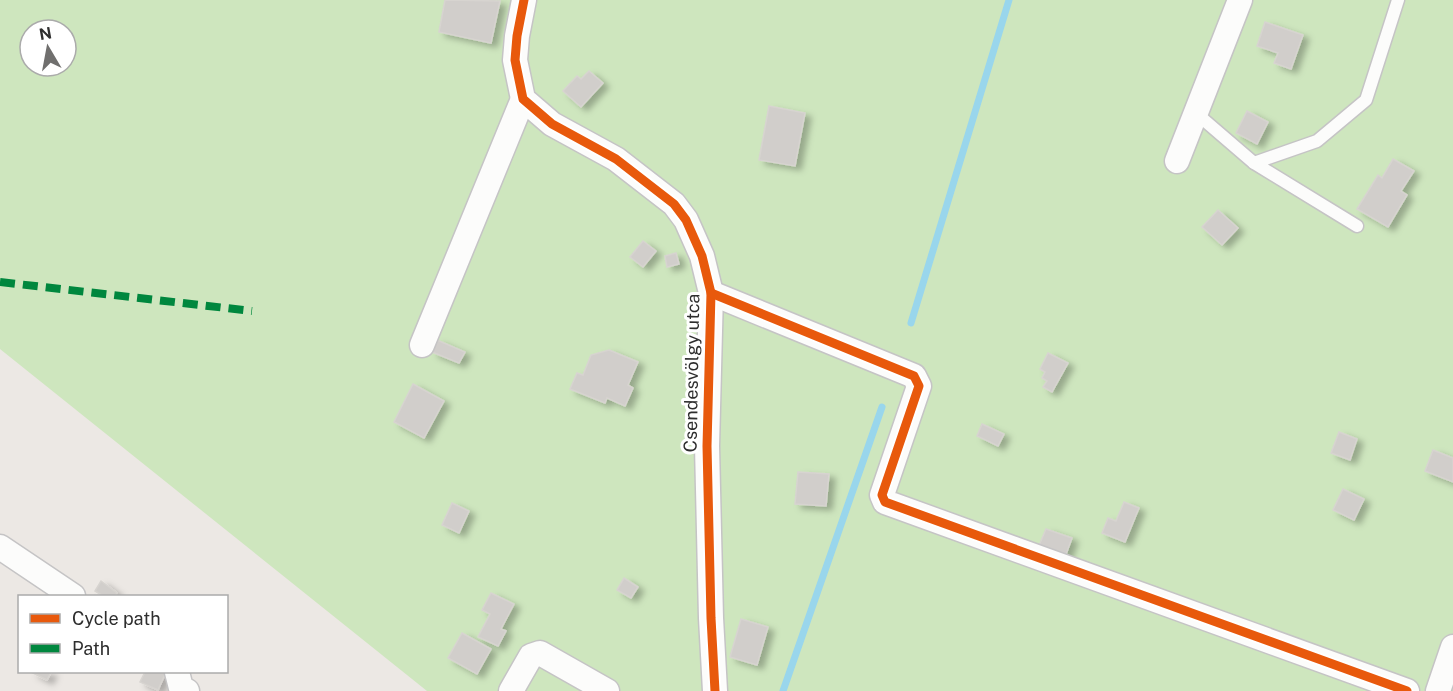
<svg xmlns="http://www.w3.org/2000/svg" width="1453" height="691" viewBox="0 0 1453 691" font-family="'Public Sans',sans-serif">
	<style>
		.green { fill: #cee6be; fill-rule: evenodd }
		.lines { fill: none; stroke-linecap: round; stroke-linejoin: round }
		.stream { stroke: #99d6ec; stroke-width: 7 }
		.building { fill: #d1cecb; stroke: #d7d4d0; stroke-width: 1.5; filter: url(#shadow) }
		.lane-casing { stroke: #c5c4c5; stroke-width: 15 }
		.street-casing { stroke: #c5c4c5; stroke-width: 27 }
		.lane { stroke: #fcfcfb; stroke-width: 12 }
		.street { stroke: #fcfcfb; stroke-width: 24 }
		.quiet { stroke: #00873e; stroke-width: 8; stroke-dasharray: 15 8; stroke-linecap: butt }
		.cycleway-casing { stroke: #fff; stroke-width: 13 }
		.cycleway { stroke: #e8590c; stroke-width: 9 }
		.labels { text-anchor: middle; stroke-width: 6; stroke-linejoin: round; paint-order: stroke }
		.street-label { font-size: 18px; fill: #2e2e2e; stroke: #fff }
	</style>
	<defs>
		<filter id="shadow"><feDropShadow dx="6" dy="4" stdDeviation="3" flood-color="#0004"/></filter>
	</defs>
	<rect width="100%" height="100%" fill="#ece8e4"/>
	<path class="green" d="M 0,0 L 1453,0 L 1453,691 L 427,691 L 0,349 ZM 30,30 L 66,30 L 66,66 L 30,66 Z"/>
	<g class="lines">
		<g class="stream">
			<path d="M 911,323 L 1009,0"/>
			<path d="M 783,691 L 882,407"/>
		</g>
	</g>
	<g class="building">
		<path d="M 445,0 L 500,1 L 491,43 L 439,32 Z"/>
		<path d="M 1265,22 L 1303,35 L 1291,69 L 1274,63 L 1278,53 L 1257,46 Z"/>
		<path d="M 589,71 L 603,83 L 581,107 L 563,91 L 577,76 L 581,79 Z"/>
		<path d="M 769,106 L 805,113 L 795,166 L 759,160 Z"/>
		<path d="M 1247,111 L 1268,122 L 1257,144 L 1236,133 Z"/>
		<path d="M 1393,159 L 1414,171 L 1401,191 L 1407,195 L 1388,227 L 1357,209 L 1378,175 L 1382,178 Z"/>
		<path d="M 1218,210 L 1238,228 L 1222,245 L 1202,227 Z"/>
		<path d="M 643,241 L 656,251 L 643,267 L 630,257 Z"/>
		<path d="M 676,253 L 679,264 L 667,267 L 665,256 Z"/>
		<path d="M 437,340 L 465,352 L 459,363 L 432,352 Z"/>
		<path d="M 609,350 L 638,362 L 628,385 L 633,388 L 625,406 L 607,398 L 605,403 L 570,389 L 577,373 L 583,375 L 591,355 Z"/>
		<path d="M 1048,353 L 1068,363 L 1052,392 L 1043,387 L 1047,381 L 1042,378 L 1045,372 L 1040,369 Z"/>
		<path d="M 413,384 L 444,401 L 424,438 L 394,422 Z"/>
		<path d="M 982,424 L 1004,434 L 998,446 L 977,436 Z"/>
		<path d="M 1339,432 L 1357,439 L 1350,460 L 1331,453 Z"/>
		<path d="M 1433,450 L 1453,458 L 1453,482 L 1425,471 Z"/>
		<path d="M 798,472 L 829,474 L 826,506 L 795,504 Z"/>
		<path d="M 1343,489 L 1364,499 L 1354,520 L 1333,510 Z"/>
		<path d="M 1124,502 L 1139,508 L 1125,542 L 1102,533 L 1108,518 L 1116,521 Z"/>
		<path d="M 452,503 L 469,511 L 459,533 L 442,525 Z"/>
		<path d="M 1046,529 L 1072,538 L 1065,557 L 1038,548 Z"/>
		<path d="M 624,578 L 638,587 L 631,598 L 617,590 Z"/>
		<path d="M 101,581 L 117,593 L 115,596 L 103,596 L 95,591 Z"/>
		<path d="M 491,593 L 514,604 L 501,629 L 506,631 L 498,646 L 478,637 L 490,614 L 482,610 Z"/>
		<path d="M 741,619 L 768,627 L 757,665 L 730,657 Z"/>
		<path d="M 462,633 L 491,649 L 477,674 L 448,658 Z"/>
		<path d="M 31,672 L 51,672 L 47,680 Z"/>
		<path d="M 145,672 L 166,672 L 158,690 L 140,682 Z"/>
	</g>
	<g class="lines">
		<g class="lane-casing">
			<g id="lane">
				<path d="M 1197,114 L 1254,163"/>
				<path d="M 1357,226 L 1254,163 L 1317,141 L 1366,100 L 1398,0"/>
			</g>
		</g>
		<g class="street-casing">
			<g id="street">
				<path d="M 524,0 L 517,36 L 515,60 L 523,99 L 552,124 L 616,159 L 674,204 L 686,220 L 702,256 L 711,293 L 707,446 L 711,618 L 715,691"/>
				<path d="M 1177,161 L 1240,0"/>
				<path d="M 711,293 L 914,376 L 919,386 L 882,495 L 885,502 L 1407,691"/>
				<path d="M 422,345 L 523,99"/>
				<path d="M 0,547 L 73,596"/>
				<path d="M 177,672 L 181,688 L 187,691"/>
				<path d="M 511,691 L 531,656 L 540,653 L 607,691"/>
				<path d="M 1438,691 L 1453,647"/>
			</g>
		</g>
		<use href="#lane" class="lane"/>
		<use href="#street" class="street"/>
		<path class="quiet" d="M 0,282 L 252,311"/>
		<g class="cycleway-casing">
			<g id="cycleway">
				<path d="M 524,0 L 517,36 L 515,60 L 523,99 L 552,124 L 616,159 L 674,204 L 686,220 L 702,256 L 711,293 L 707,446 L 711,618 L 715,691"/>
				<path d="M 711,293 L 914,376 L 919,386 L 882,495 L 885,502 L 1407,691"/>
			</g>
		</g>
		<use href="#cycleway" class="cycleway"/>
	</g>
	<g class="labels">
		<g class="street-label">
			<text transform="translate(692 373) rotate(-89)" y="6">Csendesvölgy utca</text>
		</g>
	</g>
	<rect x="18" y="595" width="210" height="78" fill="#ffffff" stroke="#ababab" stroke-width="1.5"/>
	<rect x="30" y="614" width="30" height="9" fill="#e8590c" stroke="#ababab" stroke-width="1.5"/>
	<text x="72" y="625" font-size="18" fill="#2e2e2e">Cycle path</text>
	<rect x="30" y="644" width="30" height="9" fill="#00873e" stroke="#ababab" stroke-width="1.5"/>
	<text x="72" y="655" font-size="18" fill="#2e2e2e">Path</text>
	<g transform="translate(48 48) rotate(350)"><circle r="28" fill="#ffffff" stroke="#ababab" stroke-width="1.5"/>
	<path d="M0-4.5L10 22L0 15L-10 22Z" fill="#706f6e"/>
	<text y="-9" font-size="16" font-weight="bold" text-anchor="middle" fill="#2e2e2e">N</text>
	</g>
</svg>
